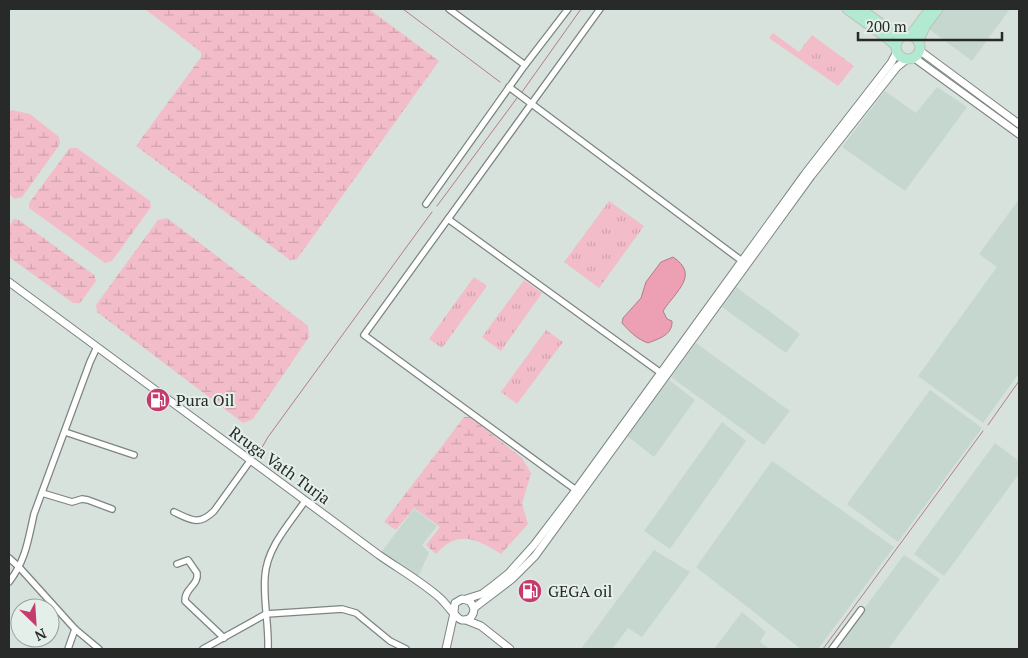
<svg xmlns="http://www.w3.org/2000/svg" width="1028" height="658" viewBox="0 0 1028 658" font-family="'PT Serif',serif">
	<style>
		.built { fill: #c5d7ce }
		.grass { fill: url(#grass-tufts) }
		.wetland { fill: url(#wetland-marsh) }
		.water { fill: #ed9fb3; stroke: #b27c8a }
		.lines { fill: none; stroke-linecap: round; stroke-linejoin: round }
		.stream { stroke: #b27c8a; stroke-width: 1 }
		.minor-casing { stroke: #7c8581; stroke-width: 8 }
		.tertiary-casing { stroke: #7c8581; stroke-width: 9 }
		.primary-casing { stroke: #bebfbf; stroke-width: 11 }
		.minor { stroke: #fff; stroke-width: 5.5 }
		.tertiary { stroke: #fff; stroke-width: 7 }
		.primary { stroke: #b1e9d1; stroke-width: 9 }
		.labels { text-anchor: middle; stroke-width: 4; stroke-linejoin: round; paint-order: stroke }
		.poi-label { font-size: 16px; fill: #272a29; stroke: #e5efea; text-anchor: start }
		.street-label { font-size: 16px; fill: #272a29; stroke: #e5efea }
	</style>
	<defs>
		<pattern id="grass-tufts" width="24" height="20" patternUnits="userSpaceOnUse" patternTransform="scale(1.25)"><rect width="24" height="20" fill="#f2bcc9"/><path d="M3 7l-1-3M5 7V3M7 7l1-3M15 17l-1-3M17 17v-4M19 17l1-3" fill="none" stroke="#d0a2ad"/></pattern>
		<pattern id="wetland-marsh" width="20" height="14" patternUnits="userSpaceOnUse" patternTransform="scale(1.25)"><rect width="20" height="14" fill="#f2bcc9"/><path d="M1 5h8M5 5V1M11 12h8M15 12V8" fill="none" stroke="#d0a2ad"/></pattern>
	</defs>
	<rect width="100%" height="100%" fill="#d8e2dd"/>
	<g class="built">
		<path d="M 944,9 L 1010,9 L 972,61 L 929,29 Z"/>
		<path d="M 937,87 L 967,107 L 905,191 L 842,147 L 885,91 L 916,113 Z"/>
		<path d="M 1019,199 L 1019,373 L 983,423 L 918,376 L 997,267 L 979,254 Z"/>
		<path d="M 736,287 L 800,334 L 786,353 L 722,307 Z"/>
		<path d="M 696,343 L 790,411 L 764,445 L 671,377 Z"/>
		<path d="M 669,380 L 695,400 L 654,457 L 626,435 Z"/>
		<path d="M 930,390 L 982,428 L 898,542 L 847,504 Z"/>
		<path d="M 722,422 L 746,441 L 670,549 L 644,531 Z"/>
		<path d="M 995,443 L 1019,461 L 1019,474 L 944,576 L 914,554 Z"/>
		<path d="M 772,461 L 894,547 L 818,649 L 801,649 L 696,567 Z"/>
		<path d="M 414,509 L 437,526 L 422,545 L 429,553 L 417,579 L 380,554 Z"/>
		<path d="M 654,550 L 690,572 L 642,637 L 628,628 L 612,649 L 581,649 Z"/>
		<path d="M 904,555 L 940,579 L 888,649 L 834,649 Z"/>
		<path d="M 742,612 L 766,632 L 760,642 L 770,649 L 714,649 Z"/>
	</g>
	<g class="grass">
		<path d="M 773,33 L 799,52 L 812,35 L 854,66 L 838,86 L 769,38 Z"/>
		<path d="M 609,201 L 644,226 L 599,288 L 564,262 Z"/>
		<path d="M 474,277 L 487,286 L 442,348 L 429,339 Z"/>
		<path d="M 524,280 L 542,293 L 501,351 L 482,337 Z"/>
		<path d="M 546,330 L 563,342 L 517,404 L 501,392 Z"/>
	</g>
	<g class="wetland">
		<path d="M 145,9 L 369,9 L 439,61 L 297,259 L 290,260 L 136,146 L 201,57 L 201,52 Z"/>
		<path d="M 12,110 L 30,114 L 59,137 L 60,144 L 22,197 L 15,199 L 9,194 L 9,113 Z"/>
		<path d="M 70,148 L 77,148 L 150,201 L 151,207 L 112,261 L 105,263 L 29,208 L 29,203 Z"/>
		<path d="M 167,218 L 308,326 L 309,337 L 253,419 L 243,423 L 97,312 L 96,305 L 158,220 Z"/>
		<path d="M 14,219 L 19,220 L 94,275 L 96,281 L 80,303 L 73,303 L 9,257 L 9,226 Z"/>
		<path d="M 464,417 L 470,417 L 522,458 L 531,473 L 522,504 L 528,524 L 501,554 C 477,539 458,529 436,554 L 426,545 L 440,527 L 414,508 L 396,530 L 384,522 Z"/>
	</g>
	<path class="water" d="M 673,257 C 700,275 676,291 663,311 L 667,319 L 672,321 C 673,335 658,339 648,343 C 637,339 630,332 622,323 L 623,318 L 641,298 L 646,282 L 661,262 Z"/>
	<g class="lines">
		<g class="stream">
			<path d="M 403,9 L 500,82"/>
			<path d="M 522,92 L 581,9"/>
			<path d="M 437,206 L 517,98"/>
			<path d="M 988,425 L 1019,381"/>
			<path d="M 257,456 L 268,437 L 432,212"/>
			<path d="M 823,649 L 983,431"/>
		</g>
		<g class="minor-casing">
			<g id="minor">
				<path d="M 449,9 L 525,65"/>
				<path d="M 509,87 L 742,261"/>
				<path d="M 426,204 L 525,65 L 568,9"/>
				<path d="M 448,219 L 661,373"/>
				<path d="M 65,432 L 134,455"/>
				<path d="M 576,490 L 364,335 L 600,9"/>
				<path d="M 42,493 L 72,502 L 82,499 L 88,500 L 112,509"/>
				<path d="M 174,512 C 191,520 199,526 214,511 L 250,461"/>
				<path d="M 9,558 L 19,567 L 75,629 L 99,649"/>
				<path d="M 177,564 L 188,560 L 197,573 C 199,585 184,589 185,601 L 224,638"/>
				<path d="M 9,582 C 26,560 28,540 34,514 L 90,362 L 97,347"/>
				<path d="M 68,649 L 75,629"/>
				<path d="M 203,649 L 266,614 L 342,609 L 356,613 L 390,641 L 406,649"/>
				<path d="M 268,649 C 269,625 263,600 265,576 C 267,547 290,523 305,501"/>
				<path d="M 832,649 L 861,610"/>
			</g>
		</g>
		<g class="tertiary-casing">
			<g id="tertiary">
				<path d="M 919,50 L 1019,124"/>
				<path d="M 913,57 L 1019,134"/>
				<path d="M 9,282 L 379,555 C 399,569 422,582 440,598 C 446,603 456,619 462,620 C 470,621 474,615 474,608 L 470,601 L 462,599 L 455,603 L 454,611"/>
				<path d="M 466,599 L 482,594 L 494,585 L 509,573 L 534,545 L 576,490 L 805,174 L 891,63 L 897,52"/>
				<path d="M 474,608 L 512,579 L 535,556 L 811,176 L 897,67 L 907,59"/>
				<path d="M 466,620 L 481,626 L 510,649"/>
				<path d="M 446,649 L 454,613"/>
			</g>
		</g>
		<g class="primary-casing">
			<g id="primary">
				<path d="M 847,9 L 887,38 L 896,46"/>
				<path d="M 861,9 L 891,31 L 903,36"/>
				<circle cx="908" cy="47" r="12"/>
				<path d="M 910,36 L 930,9"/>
				<path d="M 918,42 L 926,25 L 938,9"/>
			</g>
		</g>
		<use href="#minor" class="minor"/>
		<use href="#tertiary" class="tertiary"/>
		<use href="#primary" class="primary"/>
	</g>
	<defs>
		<g id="fuel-disc" transform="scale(1.25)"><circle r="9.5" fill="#c63b6e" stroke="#e5efea"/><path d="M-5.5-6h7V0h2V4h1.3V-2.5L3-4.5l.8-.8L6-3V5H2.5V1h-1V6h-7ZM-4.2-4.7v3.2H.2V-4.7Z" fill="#fff"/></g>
	</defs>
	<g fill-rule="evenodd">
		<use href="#fuel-disc" x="158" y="400"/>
		<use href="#fuel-disc" x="530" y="591"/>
	</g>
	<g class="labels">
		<g class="poi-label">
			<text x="176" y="406">Pura Oil</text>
			<text x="548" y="597">GEGA oil</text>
		</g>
		<g class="street-label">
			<text transform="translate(280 465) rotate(36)" y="6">Rruga Vath Turja</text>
		</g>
	</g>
	<rect width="1028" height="658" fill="none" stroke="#272a29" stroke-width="20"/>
	<g transform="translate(35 623) rotate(155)"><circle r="24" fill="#e5efea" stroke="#99a09d"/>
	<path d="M0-4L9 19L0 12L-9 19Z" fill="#c63b6e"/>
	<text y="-8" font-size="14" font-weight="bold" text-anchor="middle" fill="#272a29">N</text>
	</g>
	<path d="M858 32v8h144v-8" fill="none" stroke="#272a29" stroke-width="2.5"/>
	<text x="866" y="32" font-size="15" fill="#272a29" stroke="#e5efea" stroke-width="4" paint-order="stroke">200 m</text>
</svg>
